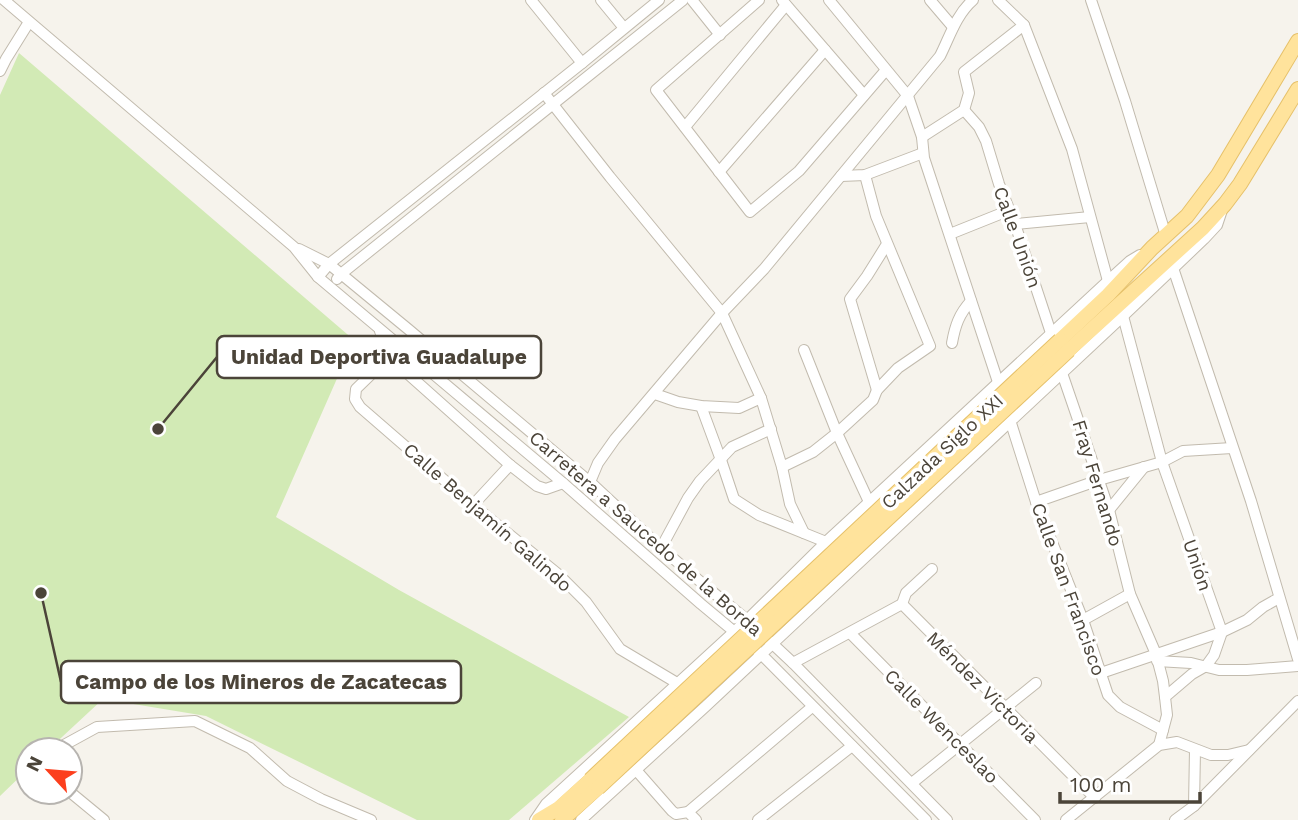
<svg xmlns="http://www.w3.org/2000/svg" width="1298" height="820" viewBox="0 0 1298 820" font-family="'Work Sans',sans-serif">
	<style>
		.garden { fill: #d2eab5 }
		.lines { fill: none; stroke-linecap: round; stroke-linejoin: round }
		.minor-casing { stroke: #c2bbae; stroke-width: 12 }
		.major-casing { stroke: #e6c16a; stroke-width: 16 }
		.minor { stroke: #fff; stroke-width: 10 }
		.major { stroke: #ffe39c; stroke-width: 14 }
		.major-bridge-casing { stroke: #e6c16a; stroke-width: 16; stroke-linecap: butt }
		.major-bridge { stroke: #ffe39c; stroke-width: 14 }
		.labels { text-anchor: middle; stroke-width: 7; stroke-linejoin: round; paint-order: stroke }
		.street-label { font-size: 19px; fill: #4b4439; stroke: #fff }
		.leader { fill: none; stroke: #4b4439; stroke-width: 2.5 }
		.callout-dot { fill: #4b4439; stroke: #fff; stroke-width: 2.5 }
		.callout { fill: #fff; stroke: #4b4439; stroke-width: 2.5 }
		.callout-label { font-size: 21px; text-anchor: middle; font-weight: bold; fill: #4b4439 }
	</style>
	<rect width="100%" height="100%" fill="#f6f3ec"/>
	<path class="garden" d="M 19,53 L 354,340 L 276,517 L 399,590 L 629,717 L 509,820 L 417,820 L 206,716 L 103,699 L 48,750 L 28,750 L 28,769 L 0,796 L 0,95 Z"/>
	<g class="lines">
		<g class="minor-casing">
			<g id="minor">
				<path d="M 4,0 L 294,247 L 318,277 L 563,483 L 701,604 L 761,654 L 926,820"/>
				<path d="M 531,0 L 582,63"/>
				<path d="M 601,0 L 624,28"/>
				<path d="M 692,0 L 720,35"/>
				<path d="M 759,0 L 656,90 L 750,212 L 799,171 L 886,70"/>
				<path d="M 782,0 L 864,95"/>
				<path d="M 829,0 L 908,96 L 922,137 L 924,158 L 998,382"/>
				<path d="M 930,0 L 953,27"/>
				<path d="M 998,0 L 1024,25 L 1072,149 L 1108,281"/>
				<path d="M 1091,0 L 1125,101 L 1166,236"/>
				<path d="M 0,71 L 6,59 L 29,22"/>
				<path d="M 544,93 L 610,177 L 722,313 L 761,398 L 782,467 L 790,504 L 804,533"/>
				<path d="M 964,110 L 979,127 L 986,141 L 999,184 L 1015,224 L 1051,333"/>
				<path d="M 685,127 L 786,5"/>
				<path d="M 922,137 L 964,110 L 969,93 L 964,72 L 1024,25"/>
				<path d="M 719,172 L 825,50"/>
				<path d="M 841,176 L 865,175 L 923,153"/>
				<path d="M 1015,224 L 1090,217"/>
				<path d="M 950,234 L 1010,210"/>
				<path d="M 299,249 L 329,264 L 408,329 L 590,482 L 661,548 L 709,589 L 747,620 L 793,663 L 947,820"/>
				<path d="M 1173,268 L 1251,501 L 1298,659"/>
				<path d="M 318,277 L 329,264 L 582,63 L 659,0"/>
				<path d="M 337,279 L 341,274 L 683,0"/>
				<path d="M 1123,316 L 1162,462 L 1222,632 L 1214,655 L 1206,666 L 1192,674 L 1165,697 L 1167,715 L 1159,745"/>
				<path d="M 380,331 L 389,357 L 356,389 L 355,399 L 360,407 L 473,505 L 559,575 L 586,602 L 620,649 L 677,683"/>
				<path d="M 952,343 C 955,326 959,314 971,301"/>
				<path d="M 804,350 L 837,433 L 869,502"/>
				<path d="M 389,357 L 510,465 L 537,486 L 546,489 L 563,483"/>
				<path d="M 1062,373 L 1109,510 L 1130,594 L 1156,654 L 1163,681 L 1165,697"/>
				<path d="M 877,390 L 850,299 L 867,276 L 887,244"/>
				<path d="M 655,394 L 678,402 L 701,406 L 739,408 L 761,398"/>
				<path d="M 701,406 L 721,460 L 734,499 L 759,515 L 826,542"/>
				<path d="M 1010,420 L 1036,502 L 1083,620 L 1108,695 L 1120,707 L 1163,730"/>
				<path d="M 782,467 L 813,452 L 837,433 L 873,400 L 877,390 L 898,368 L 930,346 L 876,216 L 865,175"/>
				<path d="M 590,482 L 598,463 L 615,439 L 722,313 L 764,269 L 940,56 C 950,36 956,15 973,0"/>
				<path d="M 1036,502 L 1099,480 L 1162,462 L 1183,451 L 1232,448"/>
				<path d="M 473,505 L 510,465"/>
				<path d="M 1109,510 L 1144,467"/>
				<path d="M 661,548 L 688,498 L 700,481 L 732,447 L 771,429"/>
				<path d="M 902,604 L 1095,798"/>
				<path d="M 1083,620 L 1130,594"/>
				<path d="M 850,633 L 1035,820"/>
				<path d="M 1157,661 L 1191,663 L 1219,670 L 1247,670 L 1298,666"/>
				<path d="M 793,663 L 902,604 L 906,593 L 932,569"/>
				<path d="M 1101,673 L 1222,632 L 1247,620 L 1263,607 L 1279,598"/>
				<path d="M 55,750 L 97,727 L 195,721 L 250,748 L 287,781 L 321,799 L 371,820"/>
				<path d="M 636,770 L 672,811 L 676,814 L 688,812 L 696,820"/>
				<path d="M 912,783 L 1036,683"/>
				<path d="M 70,792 L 104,820"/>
				<path d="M 1194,806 L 1195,750"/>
				<path d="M 688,812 L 812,707"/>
				<path d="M 535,820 L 546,804 L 747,620 L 826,542 L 1108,281 L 1130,261 L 1140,255"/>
				<path d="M 581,820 L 706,706 L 1123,316 L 1204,239 L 1217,225 L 1222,210"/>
				<path d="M 758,820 L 852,746"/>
				<path d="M 1066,820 L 1159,745 L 1177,742 L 1211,755 L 1228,755 L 1249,750"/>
				<path d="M 1175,820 L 1194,806 L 1298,701"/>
			</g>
		</g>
		<g class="major-casing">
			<g id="major">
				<path d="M 1060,340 L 1108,295 L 1152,248 L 1187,216 L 1218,175 L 1298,41"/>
				<path d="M 1069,350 L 1203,228 L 1225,204 L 1240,184 L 1298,89"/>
				<path d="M 539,820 L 559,808 L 590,780"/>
				<path d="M 562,820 L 598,788"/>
			</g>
		</g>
		<use href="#minor" class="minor"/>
		<use href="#major" class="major"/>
		<g class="major-bridge-casing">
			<g id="major-bridge">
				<path d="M 590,780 L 1060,340"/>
				<path d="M 598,788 L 1069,350"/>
			</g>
		</g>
		<use href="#major-bridge" class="major-bridge"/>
	</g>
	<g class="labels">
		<g class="street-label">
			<text transform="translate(1018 237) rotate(70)" y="7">Calle Unión</text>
			<text transform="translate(942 451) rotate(-43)" y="7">Calzada Siglo XXI</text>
			<text transform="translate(1098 483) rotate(73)" y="7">Fray Fernando</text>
			<text transform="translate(488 517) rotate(41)" y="7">Calle Benjamín Galindo</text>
			<text transform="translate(646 533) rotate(41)" y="7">Carretera a Saucedo de la Borda</text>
			<text transform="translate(1198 565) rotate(71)" y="7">Unión</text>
			<text transform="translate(1069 589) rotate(70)" y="7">Calle San Francisco</text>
			<text transform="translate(983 687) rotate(45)" y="7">Méndez Victoria</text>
			<text transform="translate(942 726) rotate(45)" y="7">Calle Wenceslao</text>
		</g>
	</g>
	<path class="leader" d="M158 429L217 357M41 593L61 682"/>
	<g class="callout-dot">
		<circle cx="158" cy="429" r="7"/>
		<circle cx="41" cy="593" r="7"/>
	</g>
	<g class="callout">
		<rect x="217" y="336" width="324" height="42" rx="7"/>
		<rect x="61" y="661" width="400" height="42" rx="7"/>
	</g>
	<g class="callout-label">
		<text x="379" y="364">Unidad Deportiva Guadalupe</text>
		<text x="261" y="689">Campo de los Mineros de Zacatecas</text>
	</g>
	<g transform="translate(49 771) rotate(296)"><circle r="33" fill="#ffffff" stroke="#b7b4b0" stroke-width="2"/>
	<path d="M0-5L12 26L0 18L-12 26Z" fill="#fc3f1d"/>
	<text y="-10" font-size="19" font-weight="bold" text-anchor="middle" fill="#4b4439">N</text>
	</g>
	<path d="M1060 792v10h140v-10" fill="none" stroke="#4b4439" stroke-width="3.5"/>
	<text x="1070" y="792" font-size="21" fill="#4b4439" stroke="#ffffff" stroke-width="5" paint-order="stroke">100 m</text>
</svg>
